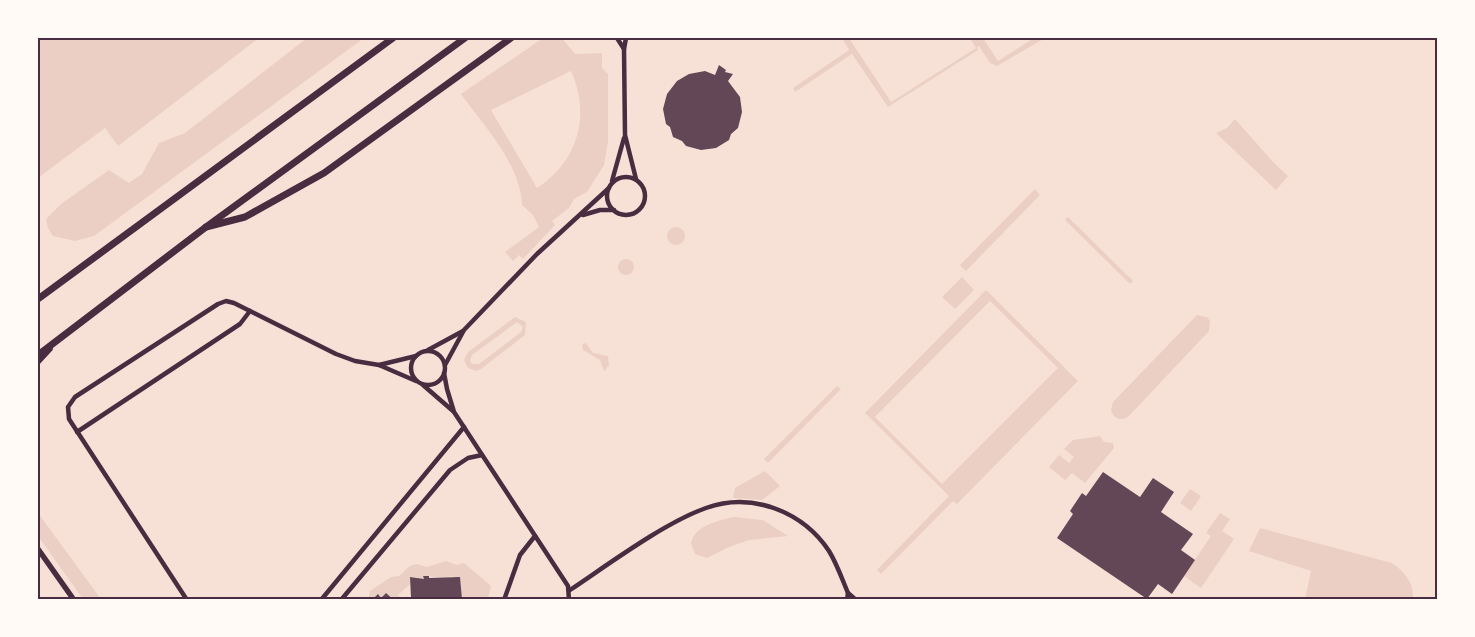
<svg xmlns="http://www.w3.org/2000/svg" width="1475" height="637" viewBox="0 0 1475 637" font-family="Barlow,sans-serif">
	<style>
		.green { fill: #ebcfc5; fill-rule: evenodd }
		.building { fill: #644757 }
		.lines { fill: none; stroke-linecap: round; stroke-linejoin: round }
		.minor { stroke: #4a2c40; stroke-width: 4.5 }
		.tertiary { stroke: #4a2c40; stroke-width: 5.5 }
		.primary { stroke: #4a2c40; stroke-width: 7 }
		.trunk { stroke: #4a2c40; stroke-width: 7 }
		.neatline { fill: none; stroke: #4a2c40; stroke-width: 2 }
	</style>
	<rect width="100%" height="100%" fill="#f7e1d7"/>
	<g class="green">
		<path d="M 38,38 L 259,38 L 118,146 L 105,128 L 38,178 Z"/>
		<path d="M 307,38 L 364,38 L 94,236 L 75,241 L 53,236 L 48,228 L 46,219 L 61,204 L 109,170 L 129,183 L 142,174 L 159,143 L 185,133 Z"/>
		<path d="M 543,38 L 562,38 L 575,54 L 602,53 L 602,68 L 608,74 L 608,142 L 604,165 L 587,192 L 574,199 L 569,208 L 552,221 L 555,225 L 523,259 L 519,255 L 513,261 L 505,252 L 539,227 L 533,215 L 522,205 C 521,165 484,126 461,94 ZM 571,71 C 591,115 578,162 537,188 L 491,110 Z"/>
		<path d="M 842,38 L 849,38 L 891,102 L 976,48 L 970,38 L 983,38 L 998,61 L 1034,38 L 1045,38 L 997,66 L 990,63 L 979,46 L 977,47 L 978,50 L 888,107 L 852,54 L 795,92 L 793,88 L 849,50 Z"/>
		<path d="M 1235,119 L 1274,163 L 1288,176 L 1276,190 L 1216,133 L 1227,128 Z"/>
		<path d="M 1035,189 L 1040,195 L 966,271 L 960,265 Z"/>
		<path d="M 1068,217 L 1133,281 L 1130,284 L 1065,220 Z"/>
		<circle cx="676" cy="236" r="9"/>
		<circle cx="626" cy="267" r="8"/>
		<path d="M 962,277 L 974,290 L 955,309 L 942,297 Z"/>
		<path d="M 986,290 L 1078,381 L 957,504 L 953,501 L 881,574 L 877,570 L 949,496 L 865,413 ZM 990,301 L 1058,368 L 942,484 L 875,417 Z"/>
		<path d="M 1197,315 L 1207,317 L 1210,321 L 1209,331 L 1128,417 C 1120,421 1114,419 1111,410 L 1113,402 Z"/>
		<path d="M 515,317 L 526,322 L 525,335 L 481,369 L 476,371 L 468,368 L 464,360 L 468,352 ZM 517,322 L 523,327 L 521,332 L 479,364 L 472,364 L 470,360 L 472,355 Z"/>
		<path d="M 586,343 L 593,353 L 608,356 L 609,366 L 606,368 L 606,370 L 604,371 L 600,360 L 583,350 L 582,344 Z"/>
		<path d="M 837,386 L 841,389 L 768,463 L 764,459 Z"/>
		<path d="M 1100,436 L 1104,442 L 1113,443 L 1114,448 L 1085,483 L 1072,473 L 1065,480 L 1049,467 L 1059,455 L 1069,463 L 1074,457 L 1064,449 L 1073,440 Z"/>
		<path d="M 765,471 L 780,486 L 762,500 L 733,498 L 735,488 Z"/>
		<path d="M 1190,489 L 1201,496 L 1191,511 L 1180,503 Z"/>
		<path d="M 38,513 L 101,599 L 83,599 L 38,536 Z"/>
		<path d="M 1220,513 L 1230,519 L 1222,531 L 1234,539 L 1201,588 L 1184,576 L 1211,536 L 1206,533 Z"/>
		<path d="M 734,517 L 763,520 L 788,536 L 749,540 L 729,547 L 707,558 L 695,554 L 691,543 C 694,526 719,520 734,517 Z"/>
		<path d="M 1260,528 L 1392,563 C 1405,572 1414,583 1413,599 L 1305,599 L 1311,571 L 1249,551 Z"/>
		<path d="M 446,561 L 457,565 L 464,563 L 491,586 L 488,599 L 462,599 L 460,578 L 449,576 L 449,578 L 423,576 L 424,579 L 417,579 L 417,577 L 410,577 L 410,584 L 398,595 L 402,599 L 394,599 L 386,593 L 381,598 L 378,594 L 376,599 L 368,600 L 370,591 L 391,577 L 399,576 L 410,566 L 417,564 L 427,567 Z"/>
	</g>
	<g class="building">
		<path d="M 719,65 L 726,70 L 725,72 L 733,74 L 728,81 L 740,97 L 742,112 L 738,128 L 731,134 L 729,140 L 716,148 L 701,150 L 686,146 L 682,141 L 673,137 L 670,127 L 666,124 L 663,109 L 667,94 L 677,81 L 689,74 L 705,71 L 715,75 Z"/>
		<path d="M 1103,472 L 1140,497 L 1153,478 L 1174,492 L 1161,512 L 1193,534 L 1181,550 L 1195,560 L 1172,594 L 1158,584 L 1147,599 L 1057,538 L 1073,514 L 1070,511 L 1082,493 L 1086,496 Z"/>
		<path d="M 423,576 L 429,576 L 429,578 L 460,577 L 462,599 L 456,600 L 455,597 L 431,600 L 429,597 L 411,598 L 410,577 L 424,579 Z"/>
		<path d="M 386,593 L 394,600 L 374,598 L 378,594 L 381,598 Z"/>
	</g>
	<g class="lines">
		<g class="minor">
			<path d="M 617,38 L 624,49"/>
			<path d="M 626,38 L 624,49 L 625,135 L 636,179"/>
			<circle cx="626" cy="196" r="19"/>
			<path d="M 612,181 L 624,138"/>
			<path d="M 583,215 L 600,210 L 614,210"/>
			<path d="M 428,350 L 463,331"/>
			<circle cx="428" cy="368" r="17"/>
			<path d="M 379,365 L 416,356"/>
			<path d="M 445,365 L 464,330 L 537,254 L 609,188"/>
			<path d="M 444,373 L 447,389 L 454,412 L 568,586 L 569,600"/>
			<path d="M 423,385 L 453,411"/>
			<path d="M 77,432 L 240,324 L 250,311"/>
			<path d="M 570,590 C 609,564 664,523 706,508 C 752,491 803,512 829,551 C 837,564 842,579 848,593"/>
			<path d="M 187,600 L 69,419 L 68,407 L 75,397 L 218,304 L 226,301 L 234,303 L 336,354 L 355,361 L 379,365 L 416,381"/>
			<path d="M 321,600 L 464,427"/>
			<path d="M 341,600 L 450,470 L 468,458 L 482,455"/>
			<path d="M 504,600 L 520,555 L 535,536"/>
			<path d="M 847,600 L 848,593 L 856,600"/>
		</g>
		<g class="tertiary">
			<path d="M 38,362 L 50,349"/>
			<path d="M 38,549 L 74,600"/>
		</g>
		<path class="primary" d="M 206,227 L 245,217 L 324,173 L 511,38"/>
		<g class="trunk">
			<path d="M 38,299 L 393,38"/>
			<path d="M 38,355 L 206,227 L 465,38"/>
		</g>
	</g>
	<rect width="1475" height="637" fill="none" stroke="#fffaf5" stroke-width="78"/>
	<rect x="39" y="39" width="1397" height="559" class="neatline"/>
</svg>
